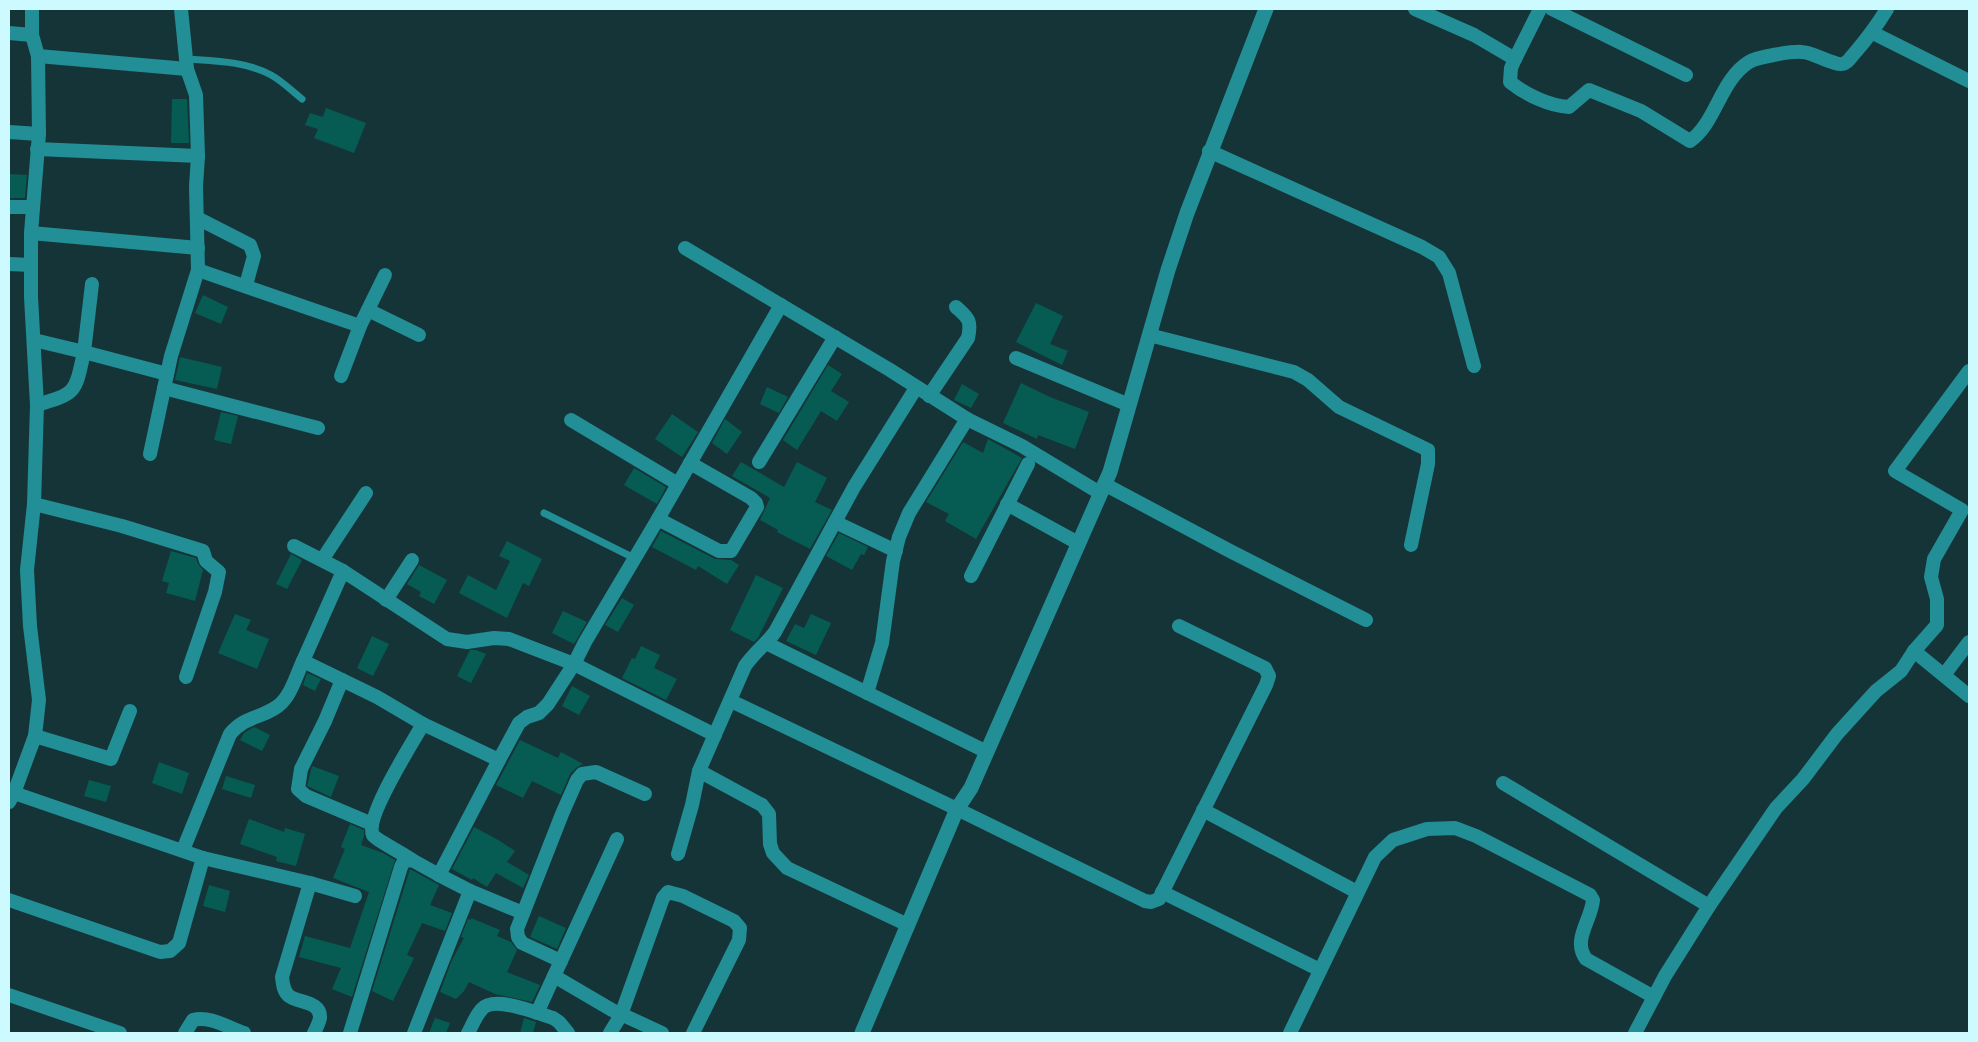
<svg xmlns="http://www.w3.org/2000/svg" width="1978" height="1042" viewBox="0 0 1978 1042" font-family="'Work Sans',sans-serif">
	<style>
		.building { fill: #065c53 }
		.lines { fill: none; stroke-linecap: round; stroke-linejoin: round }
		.lane { stroke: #228e96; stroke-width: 7 }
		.street { stroke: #228e96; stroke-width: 14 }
		.secondary { stroke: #228e96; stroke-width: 15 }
	</style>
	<rect width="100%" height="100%" fill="#153437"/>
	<g class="building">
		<path d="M 172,99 L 187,99 L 189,143 L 171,143 Z"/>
		<path d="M 326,108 L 366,123 L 354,153 L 314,138 L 318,129 L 305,125 L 310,113 L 323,117 Z"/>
		<path d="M 9,174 L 27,175 L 25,198 L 9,198 Z"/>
		<path d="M 203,295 L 228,307 L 221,324 L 195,313 Z"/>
		<path d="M 1036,303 L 1063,316 L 1050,344 L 1068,351 L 1062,365 L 1016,342 Z"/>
		<path d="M 180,357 L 222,367 L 217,389 L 175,380 Z"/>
		<path d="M 828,365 L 842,374 L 831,391 L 849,402 L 837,421 L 821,411 L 797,450 L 783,440 Z"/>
		<path d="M 1021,383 L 1050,397 L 1089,412 L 1075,449 L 1038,435 L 1037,439 L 1003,423 Z"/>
		<path d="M 962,384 L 979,394 L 971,408 L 954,400 Z"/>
		<path d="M 767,387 L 788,397 L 779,413 L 760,404 Z"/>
		<path d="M 221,412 L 238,416 L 231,444 L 214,440 Z"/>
		<path d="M 672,414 L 698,432 L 682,457 L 655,439 Z"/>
		<path d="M 725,419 L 742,432 L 727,454 L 712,443 Z"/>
		<path d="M 988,439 L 1022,458 L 976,539 L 945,521 L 949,514 L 926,502 L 963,442 L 983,453 Z"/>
		<path d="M 741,462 L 784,487 L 797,462 L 827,478 L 815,502 L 832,510 L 810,549 L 777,532 L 778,530 L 760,520 L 770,498 L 732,476 Z"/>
		<path d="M 634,468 L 666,487 L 657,504 L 624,485 Z"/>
		<path d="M 661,531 L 715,559 L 731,560 L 739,565 L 727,584 L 698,566 L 696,570 L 652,547 Z"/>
		<path d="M 839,533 L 868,547 L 864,555 L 861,554 L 852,570 L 826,556 Z"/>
		<path d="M 507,541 L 542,559 L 529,586 L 523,583 L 507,618 L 459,593 L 468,575 L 496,590 L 510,561 L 499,556 Z"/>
		<path d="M 171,551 L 196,558 L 198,564 L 203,570 L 195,601 L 166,593 L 169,583 L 162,581 Z"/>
		<path d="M 291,554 L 302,560 L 287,589 L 276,584 Z"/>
		<path d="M 419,565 L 447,580 L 434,604 L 419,596 L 421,592 L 407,584 Z"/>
		<path d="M 756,575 L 783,588 L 758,638 L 754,642 L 730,630 Z"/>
		<path d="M 622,598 L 634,605 L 618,632 L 605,625 Z"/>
		<path d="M 563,611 L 587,622 L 574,644 L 552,633 Z"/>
		<path d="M 235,614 L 251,620 L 246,630 L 269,639 L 257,669 L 218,653 Z"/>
		<path d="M 811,614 L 831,623 L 816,655 L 786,641 L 795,624 L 804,628 Z"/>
		<path d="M 372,636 L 389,644 L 373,676 L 357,668 Z"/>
		<path d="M 641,646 L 660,655 L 654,668 L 677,679 L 666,700 L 622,678 L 632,658 L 635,659 Z"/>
		<path d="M 470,650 L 476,650 L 486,654 L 471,683 L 457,676 Z"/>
		<path d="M 307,673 L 321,679 L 315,691 L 303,685 Z"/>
		<path d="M 572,686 L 590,696 L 579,715 L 562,706 Z"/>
		<path d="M 254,727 L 270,735 L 262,751 L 240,740 L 244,733 Z"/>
		<path d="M 520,740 L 558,758 L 561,752 L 583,764 L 576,768 L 570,774 L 561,795 L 532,781 L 523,798 L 496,785 Z"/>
		<path d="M 159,762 L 189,773 L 182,794 L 152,783 Z"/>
		<path d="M 312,766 L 339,776 L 331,797 L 307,786 Z"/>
		<path d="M 226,776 L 255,785 L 251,798 L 222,789 Z"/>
		<path d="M 89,780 L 111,786 L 106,802 L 84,796 Z"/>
		<path d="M 249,819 L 284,832 L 285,828 L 305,834 L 296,866 L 276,861 L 277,857 L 240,844 Z"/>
		<path d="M 350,824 L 364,830 L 364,836 L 361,845 L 383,853 L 395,860 L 352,997 L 332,989 L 341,968 L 299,957 L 305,936 L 350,948 L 369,892 L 333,878 L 345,849 L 341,847 Z"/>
		<path d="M 474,827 L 500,841 L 515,851 L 507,862 L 529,875 L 523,888 L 496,873 L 487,887 L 473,878 L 472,880 L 452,869 Z"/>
		<path d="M 410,869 L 439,885 L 430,905 L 452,913 L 445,931 L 422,923 L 407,955 L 414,958 L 393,1001 L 372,991 Z"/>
		<path d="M 209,885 L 230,891 L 225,912 L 203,906 Z"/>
		<path d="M 539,916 L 566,928 L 557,949 L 530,937 Z"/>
		<path d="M 471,918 L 500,930 L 497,936 L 511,942 L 517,950 L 507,972 L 540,985 L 532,1002 L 495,994 L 469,982 L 464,991 L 456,999 L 440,992 L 452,960 L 464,938 L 461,937 L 468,919 L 471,920 Z"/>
		<path d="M 435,1018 L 450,1023 L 446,1033 L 429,1033 Z"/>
		<path d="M 524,1018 L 536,1022 L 533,1033 L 520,1033 Z"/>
	</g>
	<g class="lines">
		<g class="lane">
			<path d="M 187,59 C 215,61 245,61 271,75 C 282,81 292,91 302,99"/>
			<path d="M 544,513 L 634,558"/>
		</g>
		<g class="street">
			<path d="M 1415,9 L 1474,35 L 1515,59 L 1511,68 L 1510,82 C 1525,94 1549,106 1569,107 L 1589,90 L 1641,111 L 1690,141 C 1716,123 1720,80 1749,62 C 1757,57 1792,51 1802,52 C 1813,52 1837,68 1845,63 C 1848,62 1851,57 1853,55 C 1867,39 1876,27 1887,9"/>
			<path d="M 1552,9 L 1686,75"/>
			<path d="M 9,33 L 32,35"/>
			<path d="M 1873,33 L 1969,81"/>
			<path d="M 38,56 L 187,69"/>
			<path d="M 1515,59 L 1540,9"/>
			<path d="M 9,132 L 39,134"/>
			<path d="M 37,149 L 198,156"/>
			<path d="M 1209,151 L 1422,247 L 1439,257 L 1449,273 L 1474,366"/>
			<path d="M 9,207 L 33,207"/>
			<path d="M 197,218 L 250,245 L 254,256 L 246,285"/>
			<path d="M 31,233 L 198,248"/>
			<path d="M 685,248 L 890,370 L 967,419 L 1022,446 L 1100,493"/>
			<path d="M 9,264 L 31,265"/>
			<path d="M 198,270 L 360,326"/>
			<path d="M 92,284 L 84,352 L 167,374"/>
			<path d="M 368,310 L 419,335"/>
			<path d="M 1149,335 L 1294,372 L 1308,380 L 1339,407 L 1428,450 L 1428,464 L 1411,545"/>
			<path d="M 34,340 L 84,352 C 75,393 77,393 37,405"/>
			<path d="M 1016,358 L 1129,405"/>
			<path d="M 341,376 L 360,326 L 385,275"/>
			<path d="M 164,388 L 318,428"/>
			<path d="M 929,396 L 968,338 C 972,320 968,318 956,307"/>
			<path d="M 571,420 L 678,484"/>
			<path d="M 150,454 L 171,356 L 198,270 L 196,186 L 198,156 L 196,95 L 187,69 L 181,9"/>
			<path d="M 759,462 L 835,337"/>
			<path d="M 1104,484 L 1230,551 L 1366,620"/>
			<path d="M 34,504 L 122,526 L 203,551 L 206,561 L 219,572 L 215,592 L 186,677"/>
			<path d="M 1007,504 L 1078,543"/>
			<path d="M 658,519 L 781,305"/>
			<path d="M 835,522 L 896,551"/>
			<path d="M 294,546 L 343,571"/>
			<path d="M 322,560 L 366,493"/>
			<path d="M 971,576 L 1028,464"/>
			<path d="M 386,600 L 412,560"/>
			<path d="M 766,643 L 987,752"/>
			<path d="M 1914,651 L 1969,696"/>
			<path d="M 303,661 L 343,571 L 447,639 L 467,642 L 494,638 L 509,639 L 574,664 L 715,735"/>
			<path d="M 1944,675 L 1969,642"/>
			<path d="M 342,680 L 325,721 L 301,769 L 298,789 L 306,796 L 372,824"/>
			<path d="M 867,693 L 882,643 L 893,561 L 899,537 L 909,513 L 967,419"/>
			<path d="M 731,701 L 957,809 L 1145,901 L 1151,902 L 1159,899 L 1266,685 L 1269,676 L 1265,668 L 1179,626"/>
			<path d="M 35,736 L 111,759 L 130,711"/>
			<path d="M 499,760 L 519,723 L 527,717 L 539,713 L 548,704 L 574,664 L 585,642 L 658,519 L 719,551 L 731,551 L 757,507 L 756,503 L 751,498 L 690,463"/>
			<path d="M 699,771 L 762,805 L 769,814 L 770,844 L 773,853 L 787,868 L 908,925"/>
			<path d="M 1503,783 L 1709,906"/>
			<path d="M 14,793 L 203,858 L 310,883 L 282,977 C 283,984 283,991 289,996 C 298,1003 321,1001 320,1018 C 319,1023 316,1029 314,1033"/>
			<path d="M 9,802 L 14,793 L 35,736 L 39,700 L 30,626 L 27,570 L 34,504 L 37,405 L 31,297 L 31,233 L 39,134 L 38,56 L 32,35 L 32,9"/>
			<path d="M 1203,810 L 1357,892"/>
			<path d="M 183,850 L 230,734 C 245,716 260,719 278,706 C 291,696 296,676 303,661 L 377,697 L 423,724 L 499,760 L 439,875 L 412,860 L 404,861 L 401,867 L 350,1033"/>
			<path d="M 678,854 L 692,805 L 699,771 L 745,666 C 754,653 766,644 775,632 L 854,487 L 916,388"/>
			<path d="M 412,860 C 405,855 375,839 373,835 C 364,818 413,742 423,724"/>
			<path d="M 439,875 L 470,891 L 523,913"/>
			<path d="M 310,883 L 355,896"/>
			<path d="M 1162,892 L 1320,970"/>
			<path d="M 9,900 L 160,952 L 170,951 L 179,943 L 203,858"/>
			<path d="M 561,961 L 522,943 L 518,937 L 517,929 L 562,814 L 577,780 L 582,774 L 596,772 L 645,794"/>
			<path d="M 554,976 L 612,1010 L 662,1033"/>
			<path d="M 9,995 L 120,1033"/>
			<path d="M 537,1013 L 617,839"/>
			<path d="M 185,1033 L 193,1020 C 209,1015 229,1028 244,1033"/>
			<path d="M 414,1033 L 470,891"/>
			<path d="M 468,1033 C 472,1026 476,1015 482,1009 C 494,995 537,1013 553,1018 L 559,1022 L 568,1033"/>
			<path d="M 610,1033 L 621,1015 L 663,898 L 668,892 L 683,896 L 734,921 L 740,928 L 739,940 L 693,1033"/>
			<path d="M 1290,1033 L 1375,857 L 1393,840 L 1427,829 L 1455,828 L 1476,836 L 1590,895 L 1593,900 C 1591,921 1572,940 1586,959 L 1654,997"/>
			<path d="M 1635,1033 L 1665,976 L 1709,906 L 1776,808 L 1803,779 L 1837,734 L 1876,691 L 1901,671 L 1914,651 L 1937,625 L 1937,599 L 1931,577 L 1934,559 L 1962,510 L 1895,471 L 1969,371"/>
		</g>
		<path class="secondary" d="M 862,1033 L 957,809 L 971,788 L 1110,472 L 1168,270 L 1187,213 L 1266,9"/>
	</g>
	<rect width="1978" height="1042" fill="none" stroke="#cdfafe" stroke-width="20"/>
</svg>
